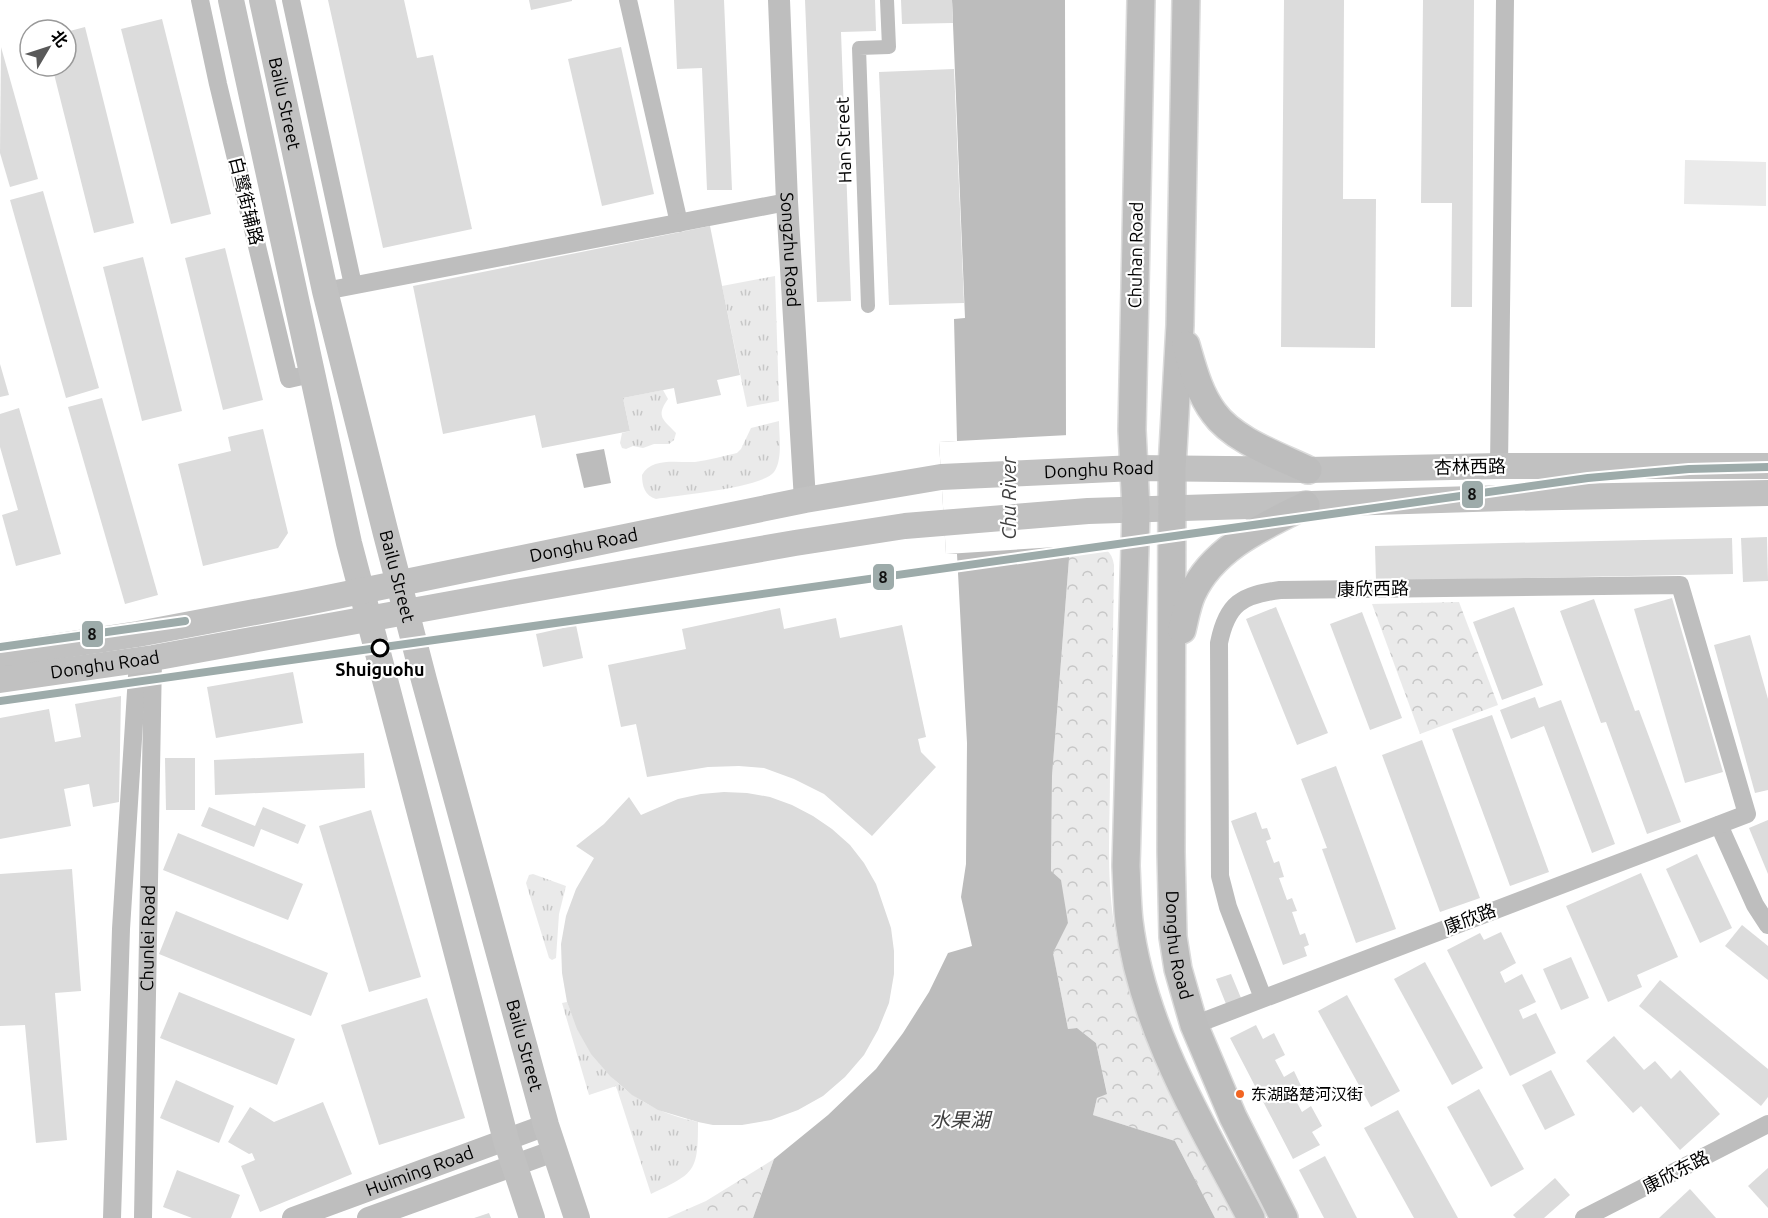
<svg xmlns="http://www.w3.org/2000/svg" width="1768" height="1218" viewBox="0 0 1768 1218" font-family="Ubuntu,'Noto Sans SC',sans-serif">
<defs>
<pattern id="grass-tufts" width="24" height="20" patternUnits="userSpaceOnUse" patternTransform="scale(1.5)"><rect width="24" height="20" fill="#eaeaea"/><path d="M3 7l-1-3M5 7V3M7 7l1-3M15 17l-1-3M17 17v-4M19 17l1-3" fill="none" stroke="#c7c7c7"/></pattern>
<pattern id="park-crowns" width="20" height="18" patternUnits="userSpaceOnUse" patternTransform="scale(1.5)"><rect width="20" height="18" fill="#eaeaea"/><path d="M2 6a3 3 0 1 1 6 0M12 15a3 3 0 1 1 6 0" fill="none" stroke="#c7c7c7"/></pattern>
</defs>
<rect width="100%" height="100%" fill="#fff"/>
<g fill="url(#grass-tufts)">
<path d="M775 276 779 401 747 407 722 286Z"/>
<path d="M663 390 668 399C655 417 664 420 676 433L674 440 669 444H654L643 448 633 446 626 449 622 448 620 443 622 433 630 431 623 398Z"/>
<path d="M779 421C779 435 783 460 774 472 762 488 679 495 656 499 645 496 642 486 642 475 652 457 677 463 695 462 709 460 723 456 737 453L741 449 751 428Z"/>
<path d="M533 874 566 886 559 914 556 958 552 960 549 958 526 883 529 875Z"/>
<path d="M567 1002C590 1065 629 1108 698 1122 698 1171 696 1173 651 1194L616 1086 589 1095 562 1003Z"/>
</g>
<g fill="url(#park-crowns)">
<path d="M1090 545C1104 546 1112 551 1114 565 1113 635 1112 704 1110 774 1110 823 1106 874 1114 923 1130 1031 1185 1125 1237 1218H1215L1175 1141 1093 1115 1097 1098 1107 1093 1096 1043 1077 1028 1068 1029 1053 953 1068 923 1051 871 1052 776 1070 546Z"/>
<path d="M1459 602 1498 705 1420 734 1372 604Z"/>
<path d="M774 1159 753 1218H667L706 1201Z"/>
</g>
<path fill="#eaeaea" d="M1685 160 1766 162V206L1684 204Z"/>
<g fill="#bcbcbc">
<path d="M952 0H1065L1066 435 1070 546 1052 776 1051 871 1061 880 1068 923 1053 953 1068 1029 1077 1028 1096 1043 1107 1094 1097 1098 1093 1115 1175 1141 1215 1218H753L774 1159 828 1115 876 1069 903 1033 929 992 948 953 972 946 961 897 966 864 967 743 957 554H946L939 442 957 441 954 319 965 318Z"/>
<path d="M604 449 611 483 584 488 576 454Z"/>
</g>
<path fill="#fff" d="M1069 435 1072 546 946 554 939 442Z"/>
<g fill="#dcdcdc">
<path d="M328 0H404L417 58 433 55 472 229 383 248Z"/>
<path d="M529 0H572V1L531 10Z"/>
<path d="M674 0H724L732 190H707L702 68 677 69Z"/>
<path d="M805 0H875L876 31 841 32 851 301 817 302Z"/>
<path d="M901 0H952L953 23 902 24Z"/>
<path d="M1284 0H1344L1343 199H1376L1375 348 1281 347Z"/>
<path d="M1423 0H1474L1472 307H1451L1452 203H1421Z"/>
<path d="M162 19 211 214 171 224 121 29Z"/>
<path d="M85 27 134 223 94 233 52 66H66V32Z"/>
<path d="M1 47 38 179 10 187 0 153Z"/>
<path d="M621 47 654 194 602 206 568 59Z"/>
<path d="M954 69 964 303 889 305 879 72Z"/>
<path d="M43 191 99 388 66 398 10 200Z"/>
<path d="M710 226 740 375 717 380 721 395 677 404 674 388 623 398 630 431 542 448 535 415 443 434 413 286Z"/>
<path d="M225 248 263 400 223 410 185 258Z"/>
<path d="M143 257 182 411 142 421 103 267Z"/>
<path d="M0 364 9 395 0 397Z"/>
<path d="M102 398 158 595 125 604 68 407Z"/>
<path d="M19 408 61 554 16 566 2 515 18 510 0 447V414Z"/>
<path d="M263 429 288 533 278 548 203 566 178 464 231 451 228 437Z"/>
<path d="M1767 537 1768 581 1743 582 1741 538Z"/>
<path d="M1732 538 1733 574 1376 581 1375 546Z"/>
<path d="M1672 598 1723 772 1685 783 1634 609Z"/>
<path d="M1594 599 1635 711 1639 710 1681 822 1647 834 1606 722 1601 723 1560 611Z"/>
<path d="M1276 607 1328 733 1297 745 1246 619Z"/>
<path d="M1514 607 1543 685 1502 700 1473 622Z"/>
<path d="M780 608 784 629 836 618 840 638 902 625 926 737 918 739 921 752 936 767 872 836 824 794 794 779 764 768 739 766 708 767 647 777 636 724 621 727 608 665 686 649 682 629Z"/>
<path d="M1362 612 1402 718 1370 730 1330 624Z"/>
<path d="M576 625 583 658 543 667 536 634Z"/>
<path d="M1750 635 1768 699V790L1755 793 1714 645Z"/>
<path d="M293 672 303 723 216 738 207 687Z"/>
<path d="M121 696 119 802 93 807 89 784 64 789 71 826 0 839V718L49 709 55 742 81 737 75 704Z"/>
<path d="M1535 697 1539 708 1561 700 1615 844 1592 853 1544 726 1511 739 1500 710Z"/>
<path d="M1492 715 1549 872 1510 886 1452 729Z"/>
<path d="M1422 740 1480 898 1440 912 1382 755Z"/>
<path d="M364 753 365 788 215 795 214 760Z"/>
<path d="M165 758H195V810H166Z"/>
<path d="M1336 766 1396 929 1356 943 1322 849 1327 848 1301 779Z"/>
<path d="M724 792 747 793 770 797 792 805 813 816 832 829 850 845 864 863 876 884 891 928 894 951V974L889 1003 878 1030 864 1055 845 1077 823 1096 798 1110 771 1120 742 1125H713L698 1122 658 1110 632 1095 610 1076 591 1054 577 1029 567 1002 562 973 561 944 566 916 576 889 594 858 576 846 604 824 629 797 641 815 678 799 701 794Z"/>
<path d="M209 807 255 826 263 807 306 825 298 844 261 829 254 847 201 826Z"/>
<path d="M371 810 421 977 369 992 319 826Z"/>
<path d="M1256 812 1262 829 1267 828 1271 839 1266 841 1274 863 1279 861 1284 877 1279 878 1287 900 1292 898 1297 911 1292 912 1300 935 1305 933 1309 945 1304 947 1307 956 1283 965 1231 821Z"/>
<path d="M1768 820V874L1749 828Z"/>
<path d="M178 833 303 884 288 920 163 870Z"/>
<path d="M1697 854 1732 928 1700 943 1666 869Z"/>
<path d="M72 869 81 991 55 993 67 1140 36 1143 25 1025 0 1026V874Z"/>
<path d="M1641 873 1678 957 1637 975 1642 987 1608 1002 1566 906Z"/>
<path d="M176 911 328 973 311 1016 159 954Z"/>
<path d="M1742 925 1768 946V980L1725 946Z"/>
<path d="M1501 932 1516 963 1500 972 1505 983 1522 974 1536 1002 1519 1010 1523 1019 1536 1013 1556 1053 1510 1076 1447 950 1480 933 1484 940Z"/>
<path d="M1571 957 1589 998 1561 1010 1543 969Z"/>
<path d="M1425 962 1483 1068 1452 1085 1394 979Z"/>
<path d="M1231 974 1241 998 1226 1004 1216 979Z"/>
<path d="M1660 980 1768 1069V1097L1761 1106 1639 1006Z"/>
<path d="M179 992 295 1039 277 1085 160 1038Z"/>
<path d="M1347 995 1400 1091 1371 1107 1318 1011Z"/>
<path d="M427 998 465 1118 379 1145 341 1025Z"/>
<path d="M1256 1025 1263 1039 1274 1033 1285 1055 1275 1060 1284 1077 1294 1071 1304 1092 1294 1097 1302 1112 1311 1106 1322 1126 1312 1132 1320 1145 1293 1159 1230 1038Z"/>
<path d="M1614 1036 1644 1070 1655 1061 1671 1079 1680 1070 1720 1114 1680 1150 1641 1106 1633 1113 1586 1061Z"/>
<path d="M1551 1070 1575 1115 1545 1130 1522 1085Z"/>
<path d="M176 1080 234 1106 219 1143 160 1118Z"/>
<path d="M1479 1089 1524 1169 1491 1187 1447 1107Z"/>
<path d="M323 1102 352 1174 260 1212 241 1166 255 1160 252 1153 249 1154 228 1142 250 1107 274 1122Z"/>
<path d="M1398 1110 1458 1218H1414L1364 1128Z"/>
<path d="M1325 1156 1357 1218H1324L1299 1170Z"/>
<path d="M1768 1168V1208L1748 1186Z"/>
<path d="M177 1170 240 1195 231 1218H192L163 1207Z"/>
<path d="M1555 1178 1570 1195 1544 1218H1516L1513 1215Z"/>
<path d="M1690 1189 1716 1218H1659Z"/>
<path d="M489 1213 491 1218H474Z"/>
</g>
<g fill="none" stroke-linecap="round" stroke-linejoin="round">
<g stroke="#dbdbdb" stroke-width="30">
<g id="primary">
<path d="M1141 0 1132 430 1136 510 1126 866C1127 885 1127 903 1129 921 1142 1028 1202 1125 1251 1218"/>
<path id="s7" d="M1186 0 1180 325 1172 468 1171 852 1173 937 1178 969 1194 1025 1233 1117 1284 1218"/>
<path d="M1186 345C1193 369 1199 393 1214 413 1233 440 1279 456 1308 470"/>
<path d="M1182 630C1185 618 1187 605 1192 594 1213 548 1264 526 1306 505"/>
</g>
</g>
<path stroke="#bebebe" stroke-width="14" d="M868 306 859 48 889 47 887 0"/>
<g stroke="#bebebe" stroke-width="18">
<path d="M200 0 218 84 289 379 311 374"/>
<path d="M291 0 353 285"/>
<path d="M628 0 679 223"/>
<path d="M325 291 787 202"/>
<path d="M1499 466 1505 0"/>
<path d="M1719 825 1755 905 1768 925"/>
<path d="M1194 1025 1747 814 1680 585 1280 590C1242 595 1227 603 1219 643L1220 876 1228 907 1263 998"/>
<path d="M112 1218 121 929 138 660"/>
<path id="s1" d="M143 1218 153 658"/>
<path d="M1584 1218 1768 1124"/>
</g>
<g stroke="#bebebe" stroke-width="22">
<path id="s2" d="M779 0 787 202 805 500"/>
<path id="s3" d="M293 1218 546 1125"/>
<path d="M368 1218 554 1151"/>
</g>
<g stroke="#c1c1c1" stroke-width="26">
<path d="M231 0 349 543 506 1140 532 1218"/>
<path id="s4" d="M262 0 325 291 386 534 424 680 546 1125 577 1218"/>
<path id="s5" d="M0 655 138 634 303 603 805 500 941 477 1135 468 1308 470 1499 466H1768"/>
<path id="s6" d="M0 680 153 658 516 592 795 543 905 526 1088 511 1505 498 1768 493"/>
</g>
<use href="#primary" stroke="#bdbdbd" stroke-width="27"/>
<g stroke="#fff" stroke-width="12">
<g id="metro-1">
<path d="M0 647 185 621"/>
<path d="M0 701 1588 478 1689 469 1768 467"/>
</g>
</g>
<use href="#metro-1" stroke="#9dabaa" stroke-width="8"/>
</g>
<circle fill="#fff" stroke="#000" stroke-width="3" cx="380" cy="648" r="8"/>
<circle fill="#f26522" stroke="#fff" stroke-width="2" cx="1240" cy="1094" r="5"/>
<g text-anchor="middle" stroke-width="4.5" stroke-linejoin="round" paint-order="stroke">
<g font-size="16" fill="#000" stroke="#fff" text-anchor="start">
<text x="1251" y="1100">东湖路楚河汉街</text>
</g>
<g font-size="18" fill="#000" stroke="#fff">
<text dy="6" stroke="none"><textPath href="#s4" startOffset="106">Bailu Street</textPath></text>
<text transform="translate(844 140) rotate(-92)" y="6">Han Street</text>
<text transform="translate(246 201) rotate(76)" y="6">白鹭街辅路</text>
<text dy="6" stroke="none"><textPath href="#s2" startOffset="250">Songzhu Road</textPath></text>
<text transform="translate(1136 255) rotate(-89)" y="6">Chuhan Road</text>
<text transform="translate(1470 467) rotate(-1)" y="6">杏林西路</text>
<text dy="6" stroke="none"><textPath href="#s5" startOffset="1116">Donghu Road</textPath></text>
<text dy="6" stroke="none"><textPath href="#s5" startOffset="594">Donghu Road</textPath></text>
<text dy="6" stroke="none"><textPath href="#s4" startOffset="592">Bailu Street</textPath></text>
<text transform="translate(1373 589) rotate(-1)" y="6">康欣西路</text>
<text dy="6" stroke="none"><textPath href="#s6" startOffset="106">Donghu Road</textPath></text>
<text transform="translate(1470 919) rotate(-21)" y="6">康欣路</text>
<text dy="6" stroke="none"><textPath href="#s1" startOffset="280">Chunlei Road</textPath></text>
<text dy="6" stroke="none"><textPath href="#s7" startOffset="946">Donghu Road</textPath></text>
<text dy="6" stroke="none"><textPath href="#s4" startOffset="1078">Bailu Street</textPath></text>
<text dy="6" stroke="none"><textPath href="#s3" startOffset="135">Huiming Road</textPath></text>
<text transform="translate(1676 1172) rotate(-27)" y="6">康欣东路</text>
</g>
<g font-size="18" font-weight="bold" fill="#000" stroke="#fff">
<text x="380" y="676">Shuiguohu</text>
</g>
<g font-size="20" font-style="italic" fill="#404040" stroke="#fff">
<text transform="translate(1009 498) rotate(-90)" y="7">Chu River</text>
<text x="960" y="1127">水果湖</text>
</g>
</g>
<g stroke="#fff" stroke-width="2">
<rect x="1461" y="480" width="23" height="29" rx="6" fill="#9dabaa"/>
<rect x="872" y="563" width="23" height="28" rx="6" fill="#9dabaa"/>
<rect x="81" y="620" width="23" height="28" rx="6" fill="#9dabaa"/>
</g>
<g font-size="16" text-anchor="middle" font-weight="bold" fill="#111">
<text x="1472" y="500">8</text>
<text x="883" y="583">8</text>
<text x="92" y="640">8</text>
</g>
<g transform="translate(48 48) rotate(51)"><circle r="28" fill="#ffffff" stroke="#999999" stroke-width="1.5"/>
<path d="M0-4.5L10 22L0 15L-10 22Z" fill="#595959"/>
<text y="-9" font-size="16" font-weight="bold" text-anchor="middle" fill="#000000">北</text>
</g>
</svg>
